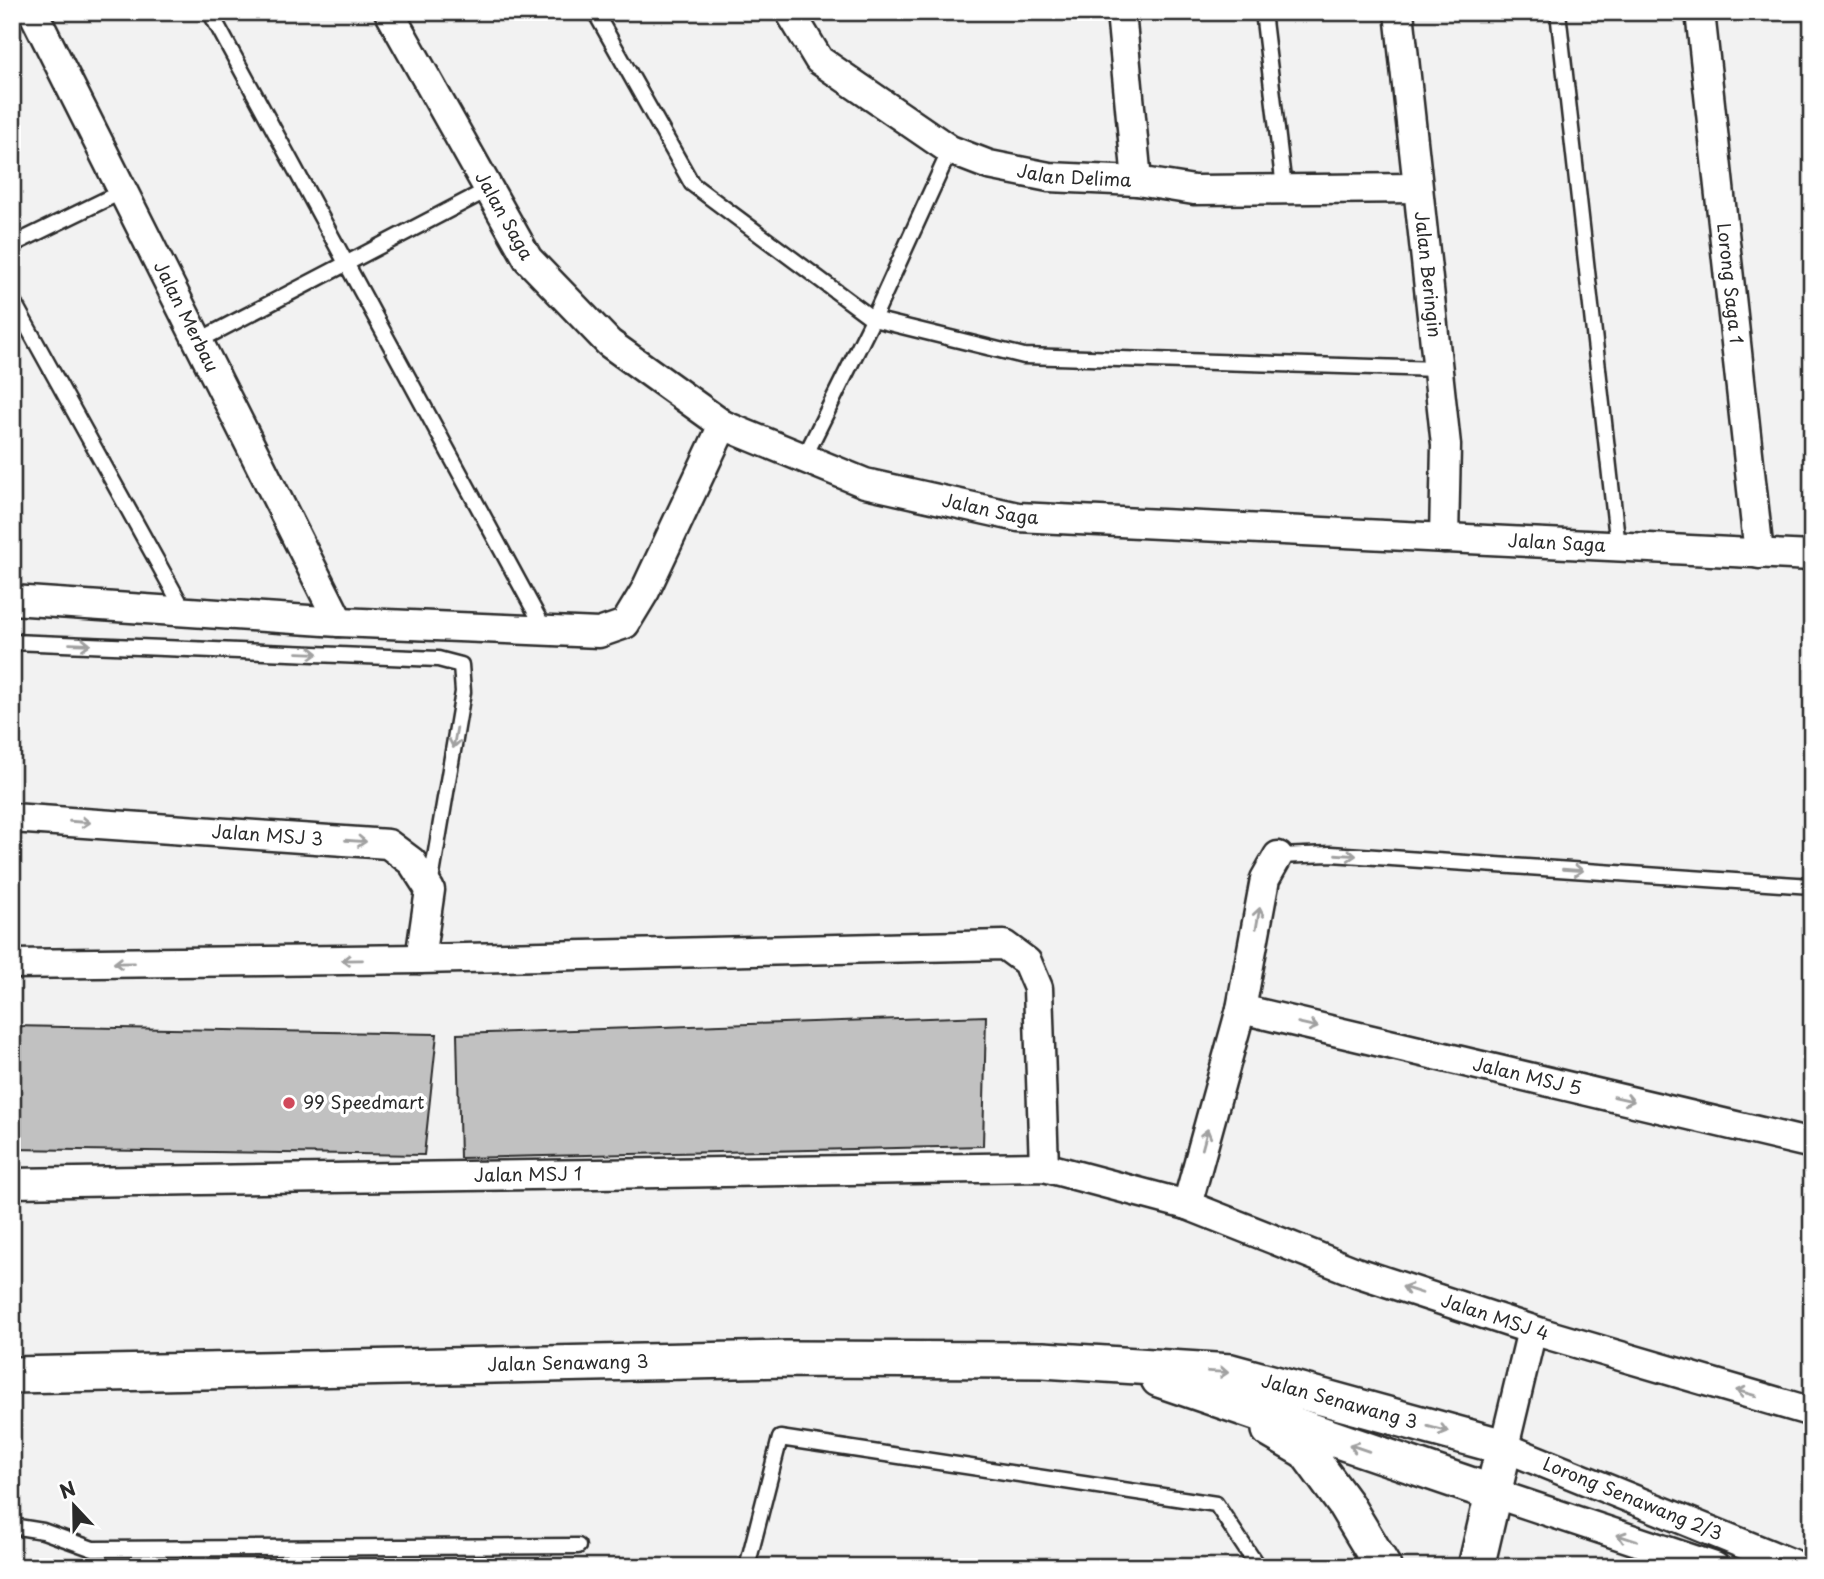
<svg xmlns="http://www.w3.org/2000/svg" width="1824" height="1579" viewBox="0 0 1824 1579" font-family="'Playpen Sans',sans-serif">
<rect width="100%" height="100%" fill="#f2f2f2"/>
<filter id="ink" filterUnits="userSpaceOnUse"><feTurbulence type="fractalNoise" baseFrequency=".0143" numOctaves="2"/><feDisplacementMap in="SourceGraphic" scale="14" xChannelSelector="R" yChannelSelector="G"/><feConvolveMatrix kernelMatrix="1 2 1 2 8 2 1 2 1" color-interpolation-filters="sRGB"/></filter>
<g filter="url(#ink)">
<g fill="#c1c1c1" stroke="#2b2b2b" stroke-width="2">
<path d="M986 1016 983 1146 460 1158 457 1034Z"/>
<path d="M12 1026 437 1034 424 1155 12 1149Z"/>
</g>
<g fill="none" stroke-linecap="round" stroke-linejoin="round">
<g stroke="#2b2b2b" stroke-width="19">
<g id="service">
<path d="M210 12 546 632"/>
<path d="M595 12 692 184 873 319 1024 356 1437 369"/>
<path d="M1263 12 1284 188"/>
<path d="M1558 12 1618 547"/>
<path d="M12 245 123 191"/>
<path d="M12 299 185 612"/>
<path d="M198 341 489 189"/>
<path d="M804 458 873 319 950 150"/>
<path d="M12 642 438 659 461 665 463 692 430 887"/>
<path d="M1278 856 1331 854 1812 886"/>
<path d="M12 1526 43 1531 93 1549 578 1546"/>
<path d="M747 1567 780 1438 1216 1504 1258 1567"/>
</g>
</g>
<g stroke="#2b2b2b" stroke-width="33">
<g id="minor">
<path id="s1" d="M33 12 339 622"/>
<path id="s2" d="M389 12 528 259 609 343 723 425 865 483 1018 517 1812 556"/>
<path id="s3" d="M790 12 819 60 950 150 989 165 1049 177 1137 181 1194 190 1417 188"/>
<path d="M1121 12 1137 181"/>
<path id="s4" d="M1399 12 1446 445 1444 538"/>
<path id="s5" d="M1700 12 1759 554"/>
<path d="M12 600 339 622 599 633 625 624 645 591 723 425"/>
<path id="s6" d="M12 818 388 844 412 862 430 890 420 959"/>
<path d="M12 964 420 959 1004 945 1027 962 1038 988 1044 1167"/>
<path id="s7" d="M1241 1009 1812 1144"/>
<path id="s8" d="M12 1183 1044 1167 1187 1205 1356 1272 1542 1333 1812 1412"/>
<path d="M1187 1205 1241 1009 1265 879 1278 856"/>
<path id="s9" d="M1532 1330 1504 1447 1800 1567"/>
<path d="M1493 1493 1715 1567"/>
</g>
</g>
<g stroke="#2b2b2b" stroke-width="40">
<g id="tertiary">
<path id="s10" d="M12 1375 786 1359 1043 1360 1231 1372 1504 1447 1476 1567"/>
<path d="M1159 1379 1493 1493"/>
<path d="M1270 1430 1306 1451 1345 1504 1383 1567"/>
</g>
</g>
<use href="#service" stroke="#fff" stroke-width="14"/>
<use href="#minor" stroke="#fff" stroke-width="28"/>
<use href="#tertiary" stroke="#fff" stroke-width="35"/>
</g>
<defs><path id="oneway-shaft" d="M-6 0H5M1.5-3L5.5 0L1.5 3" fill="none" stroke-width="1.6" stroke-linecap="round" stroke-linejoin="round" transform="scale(1.75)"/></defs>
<g stroke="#a0a0a0">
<use href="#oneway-shaft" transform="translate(80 644) rotate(2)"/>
<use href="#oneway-shaft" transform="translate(308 653) rotate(2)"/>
<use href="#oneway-shaft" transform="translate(455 738) rotate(100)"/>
<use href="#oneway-shaft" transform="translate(80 822) rotate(4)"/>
<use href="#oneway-shaft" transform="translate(356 841) rotate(4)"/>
<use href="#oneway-shaft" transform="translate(1346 855) rotate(4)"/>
<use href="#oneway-shaft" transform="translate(1573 870) rotate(4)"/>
<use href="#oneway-shaft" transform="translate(1258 918) rotate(-80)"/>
<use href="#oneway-shaft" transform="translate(352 960) rotate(179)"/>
<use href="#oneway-shaft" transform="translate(124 963) rotate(179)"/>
<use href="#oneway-shaft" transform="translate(1308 1025) rotate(13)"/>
<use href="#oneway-shaft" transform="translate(1624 1099) rotate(13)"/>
<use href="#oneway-shaft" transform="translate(1205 1139) rotate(-75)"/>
<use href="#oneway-shaft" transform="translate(1412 1290) rotate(-162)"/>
<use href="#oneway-shaft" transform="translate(1218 1372) rotate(3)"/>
<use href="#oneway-shaft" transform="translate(1746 1393) rotate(-164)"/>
<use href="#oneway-shaft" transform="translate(1438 1429) rotate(15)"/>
<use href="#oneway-shaft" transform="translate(1359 1448) rotate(-161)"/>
<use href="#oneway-shaft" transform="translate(1627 1538) rotate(-162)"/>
</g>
</g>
<circle fill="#d1495b" stroke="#fff" stroke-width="2.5" cx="289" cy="1103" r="7"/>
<g text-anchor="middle" stroke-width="7" stroke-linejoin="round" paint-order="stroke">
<g font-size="18" fill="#2b2b2b" stroke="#fff">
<text dy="6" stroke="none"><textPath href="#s3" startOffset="343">Jalan Delima</textPath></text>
<text dy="6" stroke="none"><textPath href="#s2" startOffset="234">Jalan Saga</textPath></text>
<text dy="6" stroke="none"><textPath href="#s4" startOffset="264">Jalan Beringin</textPath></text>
<text dy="6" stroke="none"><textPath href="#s5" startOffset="273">Lorong Saga 1</textPath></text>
<text dy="6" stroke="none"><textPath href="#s1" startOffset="341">Jalan Merbau</textPath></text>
<text dy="6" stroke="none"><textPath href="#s2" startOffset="822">Jalan Saga</textPath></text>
<text dy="6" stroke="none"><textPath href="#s2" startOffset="1390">Jalan Saga</textPath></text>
<text dy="6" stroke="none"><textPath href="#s6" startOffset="256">Jalan MSJ 3</textPath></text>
<text dy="6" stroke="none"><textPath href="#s7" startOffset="294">Jalan MSJ 5</textPath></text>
<text dy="6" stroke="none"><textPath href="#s8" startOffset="516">Jalan MSJ 1</textPath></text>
<text dy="6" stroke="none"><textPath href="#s8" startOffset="1508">Jalan MSJ 4</textPath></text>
<text dy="6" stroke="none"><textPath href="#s10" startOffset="556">Jalan Senawang 3</textPath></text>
<text dy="6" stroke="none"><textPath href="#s10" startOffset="1332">Jalan Senawang 3</textPath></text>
<text dy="6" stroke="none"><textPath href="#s9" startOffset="259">Lorong Senawang 2/3</textPath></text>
</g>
<g font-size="18" fill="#2b2b2b" stroke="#fff" text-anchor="start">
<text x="303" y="1109">99 Speedmart</text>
</g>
</g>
<rect width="1824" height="1579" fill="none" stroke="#fff" stroke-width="42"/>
<rect x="21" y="21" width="1782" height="1537" fill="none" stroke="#2b2b2b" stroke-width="2.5" filter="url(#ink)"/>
<g transform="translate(74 1506) rotate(338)" stroke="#ffffff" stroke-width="5" paint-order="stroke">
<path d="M0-5L12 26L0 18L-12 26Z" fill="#2b2b2b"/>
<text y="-10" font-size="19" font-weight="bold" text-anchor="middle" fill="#2b2b2b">N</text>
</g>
</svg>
